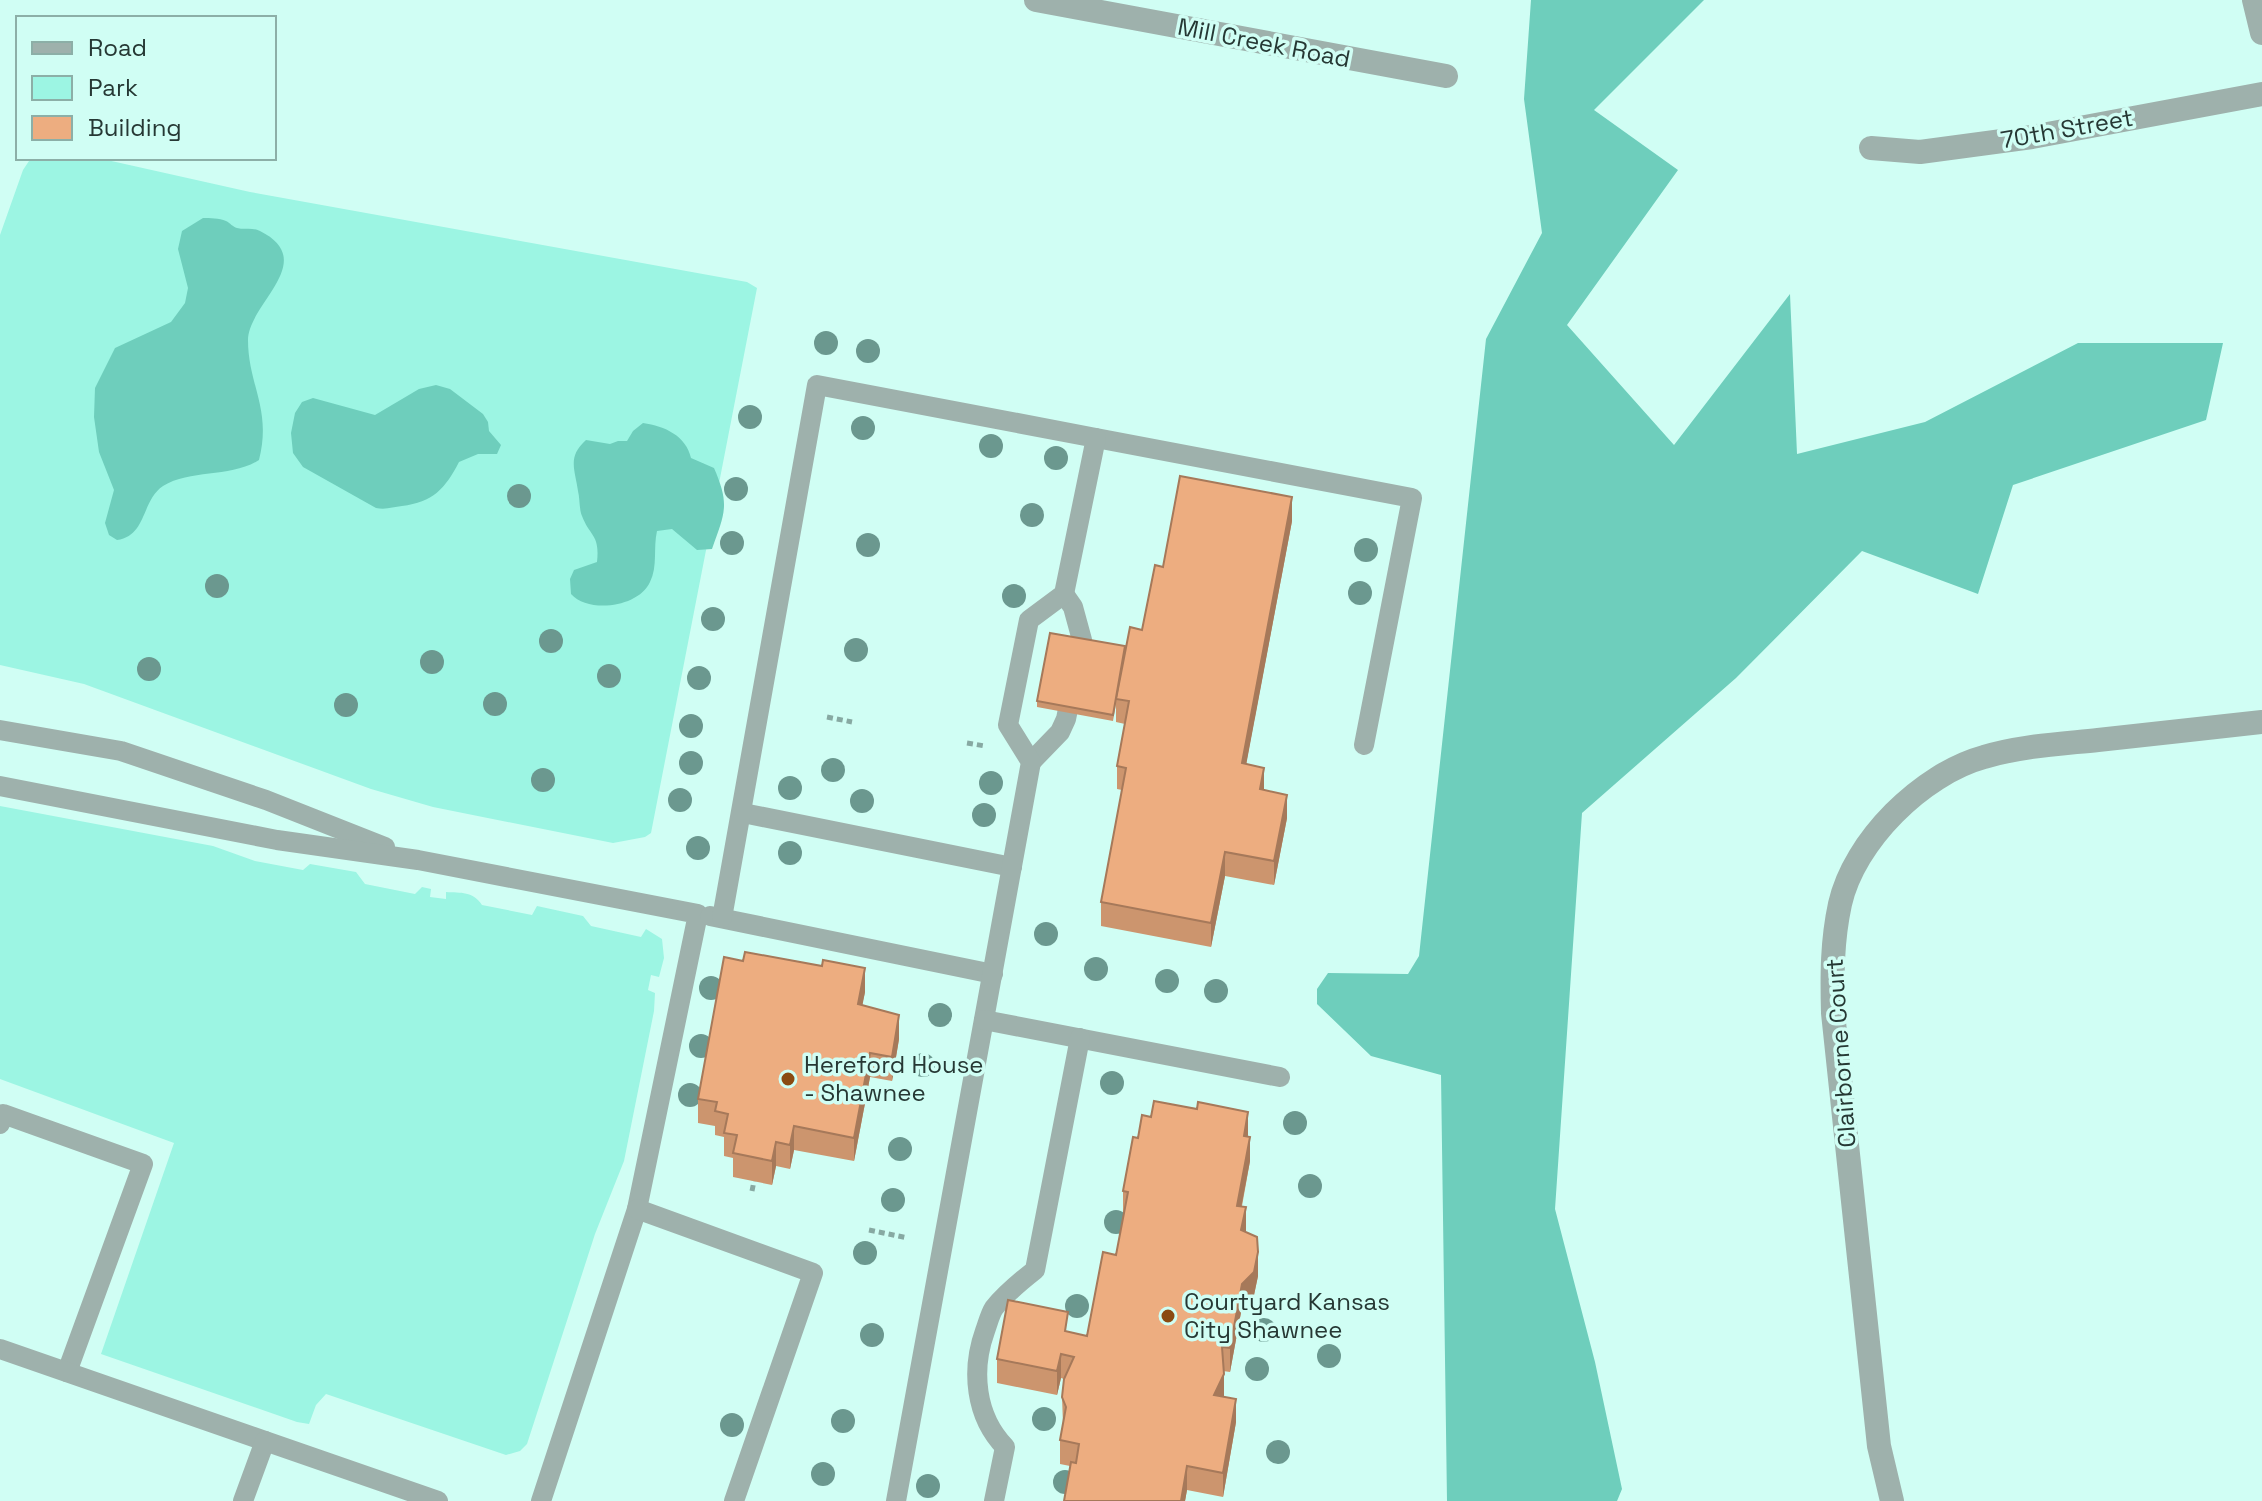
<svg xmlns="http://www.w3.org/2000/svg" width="2262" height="1501" viewBox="0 0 2262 1501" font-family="'Space Grotesk',sans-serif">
<rect width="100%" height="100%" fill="#d0fef4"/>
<g fill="#9cf5e3">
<path d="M31 158H98L250 192 747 282 757 288 651 833 645 837 613 843 433 807 371 789 84 684 0 665V235L23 170Z"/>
<path d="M0 806 213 846 255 861 303 870 310 864 356 872 365 884 415 894 422 887 431 889 430 897 446 899V892C461 893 473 891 482 905L532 915 537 906 583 916 591 926 641 937 646 929 662 939 664 958 659 977 651 975 648 990 655 993 654 1011 624 1161 595 1234 527 1444 520 1451 506 1455 326 1394 316 1405 309 1424 297 1422 101 1354 174 1143 0 1079Z"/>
</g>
<g fill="#6ecebc">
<path d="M1531 0H1704L1594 110 1678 170 1567 325 1674 445 1790 294 1797 454 1925 422 2078 343H2223L2206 420 2013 485 1978 594 1862 551 1736 678 1582 813 1555 1209 1595 1362 1622 1489 1617 1501H1447L1441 1075 1371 1056 1317 1004V989L1328 973 1408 974 1419 956 1486 339 1542 233 1524 99Z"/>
<path d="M203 218C210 218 219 218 226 221 230 223 233 227 237 228 245 230 252 227 260 231 320 261 248 304 248 340 248 385 272 409 259 460 231 478 191 469 163 486 141 501 147 536 117 540L109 535 105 523 114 490 99 452 94 417 95 388 115 348 171 322 185 303 188 288 178 249 182 231Z"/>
<path d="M436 385 450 389 483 414 488 422 489 431 501 445 497 454H478L459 462C445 489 433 502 402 506 393 507 386 510 376 508L303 467 293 453 291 433 295 413 302 402 313 398 375 415 419 389Z"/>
<path d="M643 423C665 426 686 436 691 458L714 468C730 505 725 512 712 549L697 550 672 529 657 531C653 548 658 566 650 582 639 607 589 614 571 594L570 579 574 570 597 562C600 534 590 537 582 516 579 509 580 499 578 491 575 469 567 457 586 440L610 444 618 441H627L633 431Z"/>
</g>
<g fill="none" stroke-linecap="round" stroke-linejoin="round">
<g stroke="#87a9a2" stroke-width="5" stroke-dasharray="6 4" stroke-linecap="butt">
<path d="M827 717 852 722"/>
<path d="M967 743 985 746"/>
<path d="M752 1191 754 1181"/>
<path d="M869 1230 908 1238"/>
</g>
<g stroke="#9eb1ac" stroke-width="20">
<path d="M1096 438 1412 498 1364 745"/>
<path d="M0 730 121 751 266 800 385 847"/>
<path d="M1031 762 1060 732 1066 719 1082 640 1073 607 1064 594"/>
<path d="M0 786 277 840 418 860 698 914 637 1209 541 1501"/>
<path d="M743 813 1012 867"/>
<path d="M710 916 993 974"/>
<path d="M722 918 817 385 1096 438 1064 594 1029 620 1008 725 1031 762 896 1501"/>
<path d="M984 1020 1280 1077"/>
<path d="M0 1124 3 1114 143 1164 67 1372"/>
<path d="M637 1209 813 1273 734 1501"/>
<path d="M0 1349 265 1441"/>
<path d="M243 1501 265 1441 438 1501"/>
<path d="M994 1501 1005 1447C975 1416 971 1370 985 1331 988 1323 990 1314 994 1308 1006 1293 1021 1281 1035 1270L1080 1038"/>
</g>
<g stroke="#9eb1ac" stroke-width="24">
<path d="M1036 0 1446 76"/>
<path d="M2254 0 2262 33"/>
<path d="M1871 148 1920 152 2032 137 2262 94"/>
<path d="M1892 1501 1879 1446 1833 1013C1832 975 1832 941 1840 904 1854 841 1922 774 1984 757 2020 746 2060 744 2098 740 2153 734 2207 728 2262 722"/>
</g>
</g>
<g fill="#6b988f">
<circle cx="826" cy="343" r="12"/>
<circle cx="868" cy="351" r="12"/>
<circle cx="750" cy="417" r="12"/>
<circle cx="863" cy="428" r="12"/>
<circle cx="991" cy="446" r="12"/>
<circle cx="1056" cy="458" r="12"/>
<circle cx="736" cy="489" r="12"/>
<circle cx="519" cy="496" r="12"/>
<circle cx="1032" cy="515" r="12"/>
<circle cx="732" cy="543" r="12"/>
<circle cx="868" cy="545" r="12"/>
<circle cx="1366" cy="550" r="12"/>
<circle cx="217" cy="586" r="12"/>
<circle cx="1360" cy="593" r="12"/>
<circle cx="1014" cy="596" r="12"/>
<circle cx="713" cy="619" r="12"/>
<circle cx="551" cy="641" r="12"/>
<circle cx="856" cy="650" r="12"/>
<circle cx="432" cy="662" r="12"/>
<circle cx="149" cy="669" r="12"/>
<circle cx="609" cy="676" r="12"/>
<circle cx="699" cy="678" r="12"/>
<circle cx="495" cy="704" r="12"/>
<circle cx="346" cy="705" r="12"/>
<circle cx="691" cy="726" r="12"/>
<circle cx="691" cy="763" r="12"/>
<circle cx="833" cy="770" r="12"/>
<circle cx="543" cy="780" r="12"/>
<circle cx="991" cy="783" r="12"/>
<circle cx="790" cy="788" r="12"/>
<circle cx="680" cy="800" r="12"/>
<circle cx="862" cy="801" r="12"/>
<circle cx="984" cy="815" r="12"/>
<circle cx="698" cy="848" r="12"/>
<circle cx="790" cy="853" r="12"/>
<circle cx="1046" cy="934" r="12"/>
<circle cx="1096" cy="969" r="12"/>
<circle cx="1167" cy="981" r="12"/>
<circle cx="711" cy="988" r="12"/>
<circle cx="1216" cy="991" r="12"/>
<circle cx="940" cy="1015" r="12"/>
<circle cx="701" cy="1046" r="12"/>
<circle cx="923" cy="1065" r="12"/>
<circle cx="1112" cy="1083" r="12"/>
<circle cx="690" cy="1095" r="12"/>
<circle cx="1295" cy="1123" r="12"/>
<circle cx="900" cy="1149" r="12"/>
<circle cx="1310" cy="1186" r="12"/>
<circle cx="893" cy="1200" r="12"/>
<circle cx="1116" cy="1222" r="12"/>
<circle cx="865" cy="1253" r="12"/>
<circle cx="1077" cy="1306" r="12"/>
<circle cx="1264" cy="1330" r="12"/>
<circle cx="872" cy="1335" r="12"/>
<circle cx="1329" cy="1356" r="12"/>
<circle cx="1257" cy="1369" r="12"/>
<circle cx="1044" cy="1419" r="12"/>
<circle cx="843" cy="1421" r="12"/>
<circle cx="732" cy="1425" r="12"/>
<circle cx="1278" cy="1452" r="12"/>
<circle cx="823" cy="1474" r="12"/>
<circle cx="1065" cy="1482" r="12"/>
<circle cx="928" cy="1486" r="12"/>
</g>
<g fill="#cc956e">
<path d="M1292 521 1246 764 1264 790 1287 818 1274 885 1225 876 1211 947 1101 926V902L1122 790 1117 789V766L1125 724 1116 722V704L1113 721 1037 707V701L1125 653 1142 630 1163 567Z"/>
<path d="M743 961 865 992 862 1005 899 1039 892 1081 870 1077 854 1161 794 1150 790 1169 776 1166 772 1185 733 1177V1158L724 1156V1137L715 1135V1126L698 1123V1099Z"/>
<path d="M1248 1137 1250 1161 1242 1206 1245 1232 1258 1276 1254 1295 1242 1307 1230 1372 1223 1371 1224 1396 1236 1422 1223 1497 1187 1490 1185 1501H1064L1070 1466 1060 1464V1440L1063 1424 1062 1397 1064 1379 1061 1378 1057 1395 997 1383V1359L1068 1332 1087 1336 1116 1255 1124 1215H1123V1191L1138 1138Z"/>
</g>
<g fill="#a6795a">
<path d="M1292 497V521L1242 787V763Z"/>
<path d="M1264 768V791L1260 789Z"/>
<path d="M1287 795V818L1274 885V861Z"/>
<path d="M1225 852V876L1211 947V923Z"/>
<path d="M865 968V992L858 1028V1004Z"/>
<path d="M899 1015V1039L892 1081V1057Z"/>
<path d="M870 1053V1077L854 1161V1138Z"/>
<path d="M1248 1112V1135L1244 1160V1136Z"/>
<path d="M794 1126V1150L790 1169V1145Z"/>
<path d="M1250 1137V1161L1237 1229V1206Z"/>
<path d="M776 1142V1166L772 1185V1161Z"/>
<path d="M1246 1207V1231L1241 1254V1230Z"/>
<path d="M1258 1252V1276L1254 1295 1242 1307 1230 1372V1348L1242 1284Z"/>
<path d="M1061 1354V1378L1057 1395V1371Z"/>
<path d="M1224 1374V1398L1214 1395Z"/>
<path d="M1236 1399V1422L1223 1497V1473Z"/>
<path d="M1187 1466V1490L1185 1501H1181Z"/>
</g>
<g fill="#edad80" stroke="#a6795a" stroke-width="2">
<path d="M1180 476 1292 497 1242 763 1264 768 1260 789 1287 795 1274 861 1225 852 1211 923 1101 902 1126 768 1117 766 1129 701 1116 699 1130 627 1142 630 1155 565 1163 567Z"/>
<path d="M1050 633 1125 646 1113 715 1037 701Z"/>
<path d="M745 952 822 966 823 960 865 968 858 1004 899 1015 892 1057 870 1053 854 1138 794 1126 790 1145 776 1142 772 1161 733 1153 737 1135 724 1133 728 1114 715 1111 717 1102 698 1099 724 957 743 961Z"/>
<path d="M1154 1101 1197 1109 1198 1102 1248 1112 1244 1136 1250 1137 1237 1206 1246 1207 1241 1230 1257 1237 1258 1252 1254 1272 1242 1284 1230 1348 1222 1347 1224 1374 1214 1395 1236 1399 1223 1473 1187 1466 1181 1501H1064L1071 1462 1076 1463 1079 1444 1060 1440 1066 1407 1062 1397 1064 1379 1074 1357 1061 1354 1057 1371 997 1359 1008 1300 1068 1312 1065 1331 1087 1336 1103 1252 1116 1255 1128 1192 1123 1191 1133 1137 1138 1138 1142 1115 1151 1117Z"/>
</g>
<g fill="#8a4b12" stroke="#d0fef4" stroke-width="3">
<circle cx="788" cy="1079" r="8"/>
<circle cx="1168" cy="1316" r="8"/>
</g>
<g text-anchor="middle" stroke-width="7" stroke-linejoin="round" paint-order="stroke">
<g font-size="24" fill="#263834" stroke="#d0fef4">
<text transform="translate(1264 43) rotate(11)" y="8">Mill Creek Road</text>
<text transform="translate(2067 129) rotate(-10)" y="8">70th Street</text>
<text transform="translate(1841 1053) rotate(-94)" y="8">Clairborne Court</text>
</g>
<g font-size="24" fill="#263834" stroke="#d0fef4" text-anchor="start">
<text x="804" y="1073">Hereford House<tspan x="804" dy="28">- Shawnee</tspan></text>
<text x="1184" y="1310">Courtyard Kansas<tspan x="1184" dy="28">City Shawnee</tspan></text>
</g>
</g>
<rect x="16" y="16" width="260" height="144" fill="#d0fef4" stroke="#8cafa7" stroke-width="2"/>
<rect x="32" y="42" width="40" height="12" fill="#9eb1ac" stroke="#8cafa7" stroke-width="2"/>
<text x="88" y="56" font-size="24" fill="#263834">Road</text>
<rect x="32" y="76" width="40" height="24" fill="#9cf5e3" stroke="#8cafa7" stroke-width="2"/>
<text x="88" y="96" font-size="24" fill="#263834">Park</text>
<rect x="32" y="116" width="40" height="24" fill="#edad80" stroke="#8cafa7" stroke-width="2"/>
<text x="88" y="136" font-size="24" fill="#263834">Building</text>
</svg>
